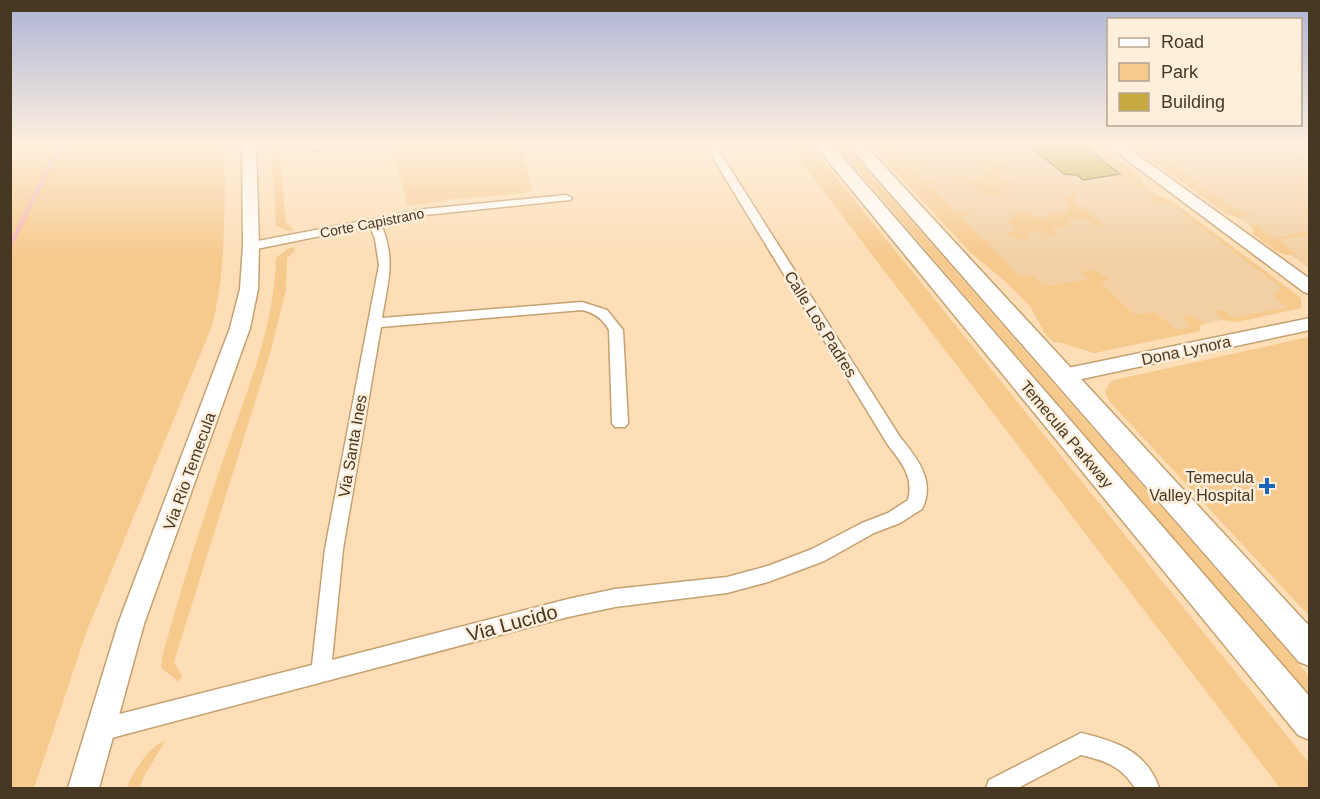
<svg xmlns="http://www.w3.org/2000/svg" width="1320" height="799" viewBox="0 0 1320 799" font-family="Helvetica,sans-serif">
<rect width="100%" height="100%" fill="#fddeb6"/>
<g fill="#f2d0a4">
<path d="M871 145H1098L1143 179V183L1161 198 1170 200 1301 298V308L1237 322 1226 319 1200 325V331L1094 353 1059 342 1055 343 1046 335 1030 306 1005 281 971 253Z"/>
<path d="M1131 145H1286L1309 161V268L1291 255 1278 252 1252 233 1253 228 1235 215 1225 213Z"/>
</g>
<g fill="#f6c98d">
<path d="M11 145H225C224 206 227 267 212 326L86 633 34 788H10Z"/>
<path d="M271 145H279L286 223 294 230 289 231 276 226Z"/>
<path d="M391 145H522L532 190 519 194 454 199 408 206Z"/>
<path d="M788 145H810L1309 763V788H1280Z"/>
<path d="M836 145H845L1309 676V696Z"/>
<path d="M871 145H893L907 160H918L910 164 927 181 939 182 930 185 956 212 968 211 970 214 961 217 984 241 996 240 988 244 1019 276 1031 275 1044 287 1089 279 1082 271H1096L1110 280 1100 282 1135 315 1155 312 1176 330 1190 327 1183 318 1187 314 1206 324 1200 325V331L1094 353 1059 342 1055 343 1046 335 1030 306 1005 281 971 253Z"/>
<path d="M1084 145H1098L1143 179 1142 183 1146 186 1137 188 1129 181 1119 183 1110 176 1120 173 1098 159Z"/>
<path d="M1131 145H1144L1242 214 1249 213 1252 215 1238 218 1225 213Z"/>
<path d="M990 161 1003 167 1001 180 1012 183 1010 187 1006 186 1001 198 978 192 967 181 957 183 955 178 961 175 968 179 986 176 982 171 990 169 984 162Z"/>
<path d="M1073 191 1077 192 1075 205 1080 206 1097 219H1101L1103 225 1097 228 1087 219 1077 220 1071 218 1069 222 1072 225 1051 228 1057 234 1048 236 1041 230 1026 233 1031 239H1018L1007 233 1018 231 1008 221 1012 220 1017 210 1046 220 1049 213 1065 215 1069 203 1066 201 1067 197 1071 198Z"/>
<path d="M1153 195H1157L1170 200 1301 298V308L1237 322 1222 320 1215 311 1223 310 1233 318 1287 307 1273 295 1283 289 1171 204 1157 205 1150 198Z"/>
<path d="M1263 223 1258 226 1275 238 1309 231V235L1280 240 1296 253C1284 261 1263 241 1252 233L1253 228 1249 226Z"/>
<path d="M294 247 295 251 287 258 286 290 270 354 174 662 182 675 179 682 161 668 162 657C180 591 201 525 223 460 246 394 274 329 276 258L287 249Z"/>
<path d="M1309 337H1310L1309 616 1109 401 1105 392 1109 384 1114 380Z"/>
<path d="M165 741 142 780 140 788H127C132 773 149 746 165 741Z"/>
</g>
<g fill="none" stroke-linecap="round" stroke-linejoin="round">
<path stroke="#f6b5ba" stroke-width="4" d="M10 246 60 145"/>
</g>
<path fill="#c7ab41" stroke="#7c6c34" stroke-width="1.5" d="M1029 145H1083L1120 174 1083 180 1077 175 1064 174Z"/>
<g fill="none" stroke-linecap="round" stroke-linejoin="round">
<g stroke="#c5a070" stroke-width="3">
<g id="street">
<path d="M310 145H337L312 151 307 148Z"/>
<path d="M705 145H715L900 437C917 458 936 481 922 509L900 523 874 533 824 561 768 582 727 593 615 607 568 617 100 741 92 738 89 730 92 722 100 719 312 665 325 549 379 265 375 239 370 226 251 250 247 249V243L425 209 566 195 572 198 570 200 425 215 381 224C396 260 388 281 382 318L582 302 607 310 623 330 628 423 625 427H615L612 423 609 330C603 319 595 313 582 310L381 327 343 549 332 660 568 599 615 589 727 577 768 566 812 549 862 523 888 513 908 500C914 477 902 463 888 445Z"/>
<path d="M1081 733C1115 741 1147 751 1159 788H1135C1121 766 1106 761 1081 755L1018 788H986L989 780Z"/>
</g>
</g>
<g stroke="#c5a070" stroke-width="3">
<g id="secondary">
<path d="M242 145H256L259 246 258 289 250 328 144 624 99 788H68L118 624 230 328 240 289 243 246Z"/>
<path d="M1107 145H1124L1310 279V294L1304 292Z"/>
<path d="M1310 318V330L1063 383 1056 381 1053 376 1056 371 1063 369Z"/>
</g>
</g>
<g stroke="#c5a070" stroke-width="3">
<g id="primary">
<path d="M815 145H832L1310 697V740L1298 735Z"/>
<path d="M848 145H865L1310 627V666L1299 662Z"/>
</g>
</g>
<use href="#street" fill="#fff" fill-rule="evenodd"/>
<use href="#secondary" fill="#fff" fill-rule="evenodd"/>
<use href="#primary" fill="#fff" fill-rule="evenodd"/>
</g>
<linearGradient id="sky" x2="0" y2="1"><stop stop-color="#adb4d6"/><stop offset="0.56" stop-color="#fef0de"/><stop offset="1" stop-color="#fef0de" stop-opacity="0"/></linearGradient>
<rect width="1320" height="257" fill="url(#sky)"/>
<path fill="#1b65b5" stroke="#feeeda" stroke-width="2" d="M1264 477h6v6h6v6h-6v6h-6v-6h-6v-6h6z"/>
<g text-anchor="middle" stroke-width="5" stroke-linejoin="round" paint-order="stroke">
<g font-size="14" fill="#473824" stroke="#feeeda">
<text transform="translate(372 223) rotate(-11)" y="5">Corte Capistrano</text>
</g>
<g font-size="16" fill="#473824" stroke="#feeeda">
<text transform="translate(821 324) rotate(58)" y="6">Calle Los Padres</text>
<text transform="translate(1186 350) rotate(-12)" y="6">Dona Lynora</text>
<text transform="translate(1067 434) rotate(50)" y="6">Temecula Parkway</text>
<text transform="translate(352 446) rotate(-80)" y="6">Via Santa Ines</text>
<text transform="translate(189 471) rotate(-70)" y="6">Via Rio Temecula</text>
</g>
<g font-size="16" fill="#473824" stroke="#feeeda" text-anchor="end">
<text x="1254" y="483">Temecula<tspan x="1254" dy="18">Valley Hospital</tspan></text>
</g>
<g font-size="20" fill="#473824" stroke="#feeeda">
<text transform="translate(512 623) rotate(-15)" y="7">Via Lucido</text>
</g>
</g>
<rect width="1320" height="799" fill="none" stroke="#473824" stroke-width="24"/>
<rect x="1107" y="18" width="195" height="108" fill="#feeeda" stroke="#b5a591" stroke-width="1.5"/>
<rect x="1119" y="38" width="30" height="9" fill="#ffffff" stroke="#b5a591" stroke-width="1.5"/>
<text x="1161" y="48" font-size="18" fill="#473824">Road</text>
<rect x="1119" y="63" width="30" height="18" fill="#f6c98d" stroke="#b5a591" stroke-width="1.5"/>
<text x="1161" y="78" font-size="18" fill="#473824">Park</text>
<rect x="1119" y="93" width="30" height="18" fill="#c7ab41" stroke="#b5a591" stroke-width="1.5"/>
<text x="1161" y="108" font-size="18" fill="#473824">Building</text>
</svg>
